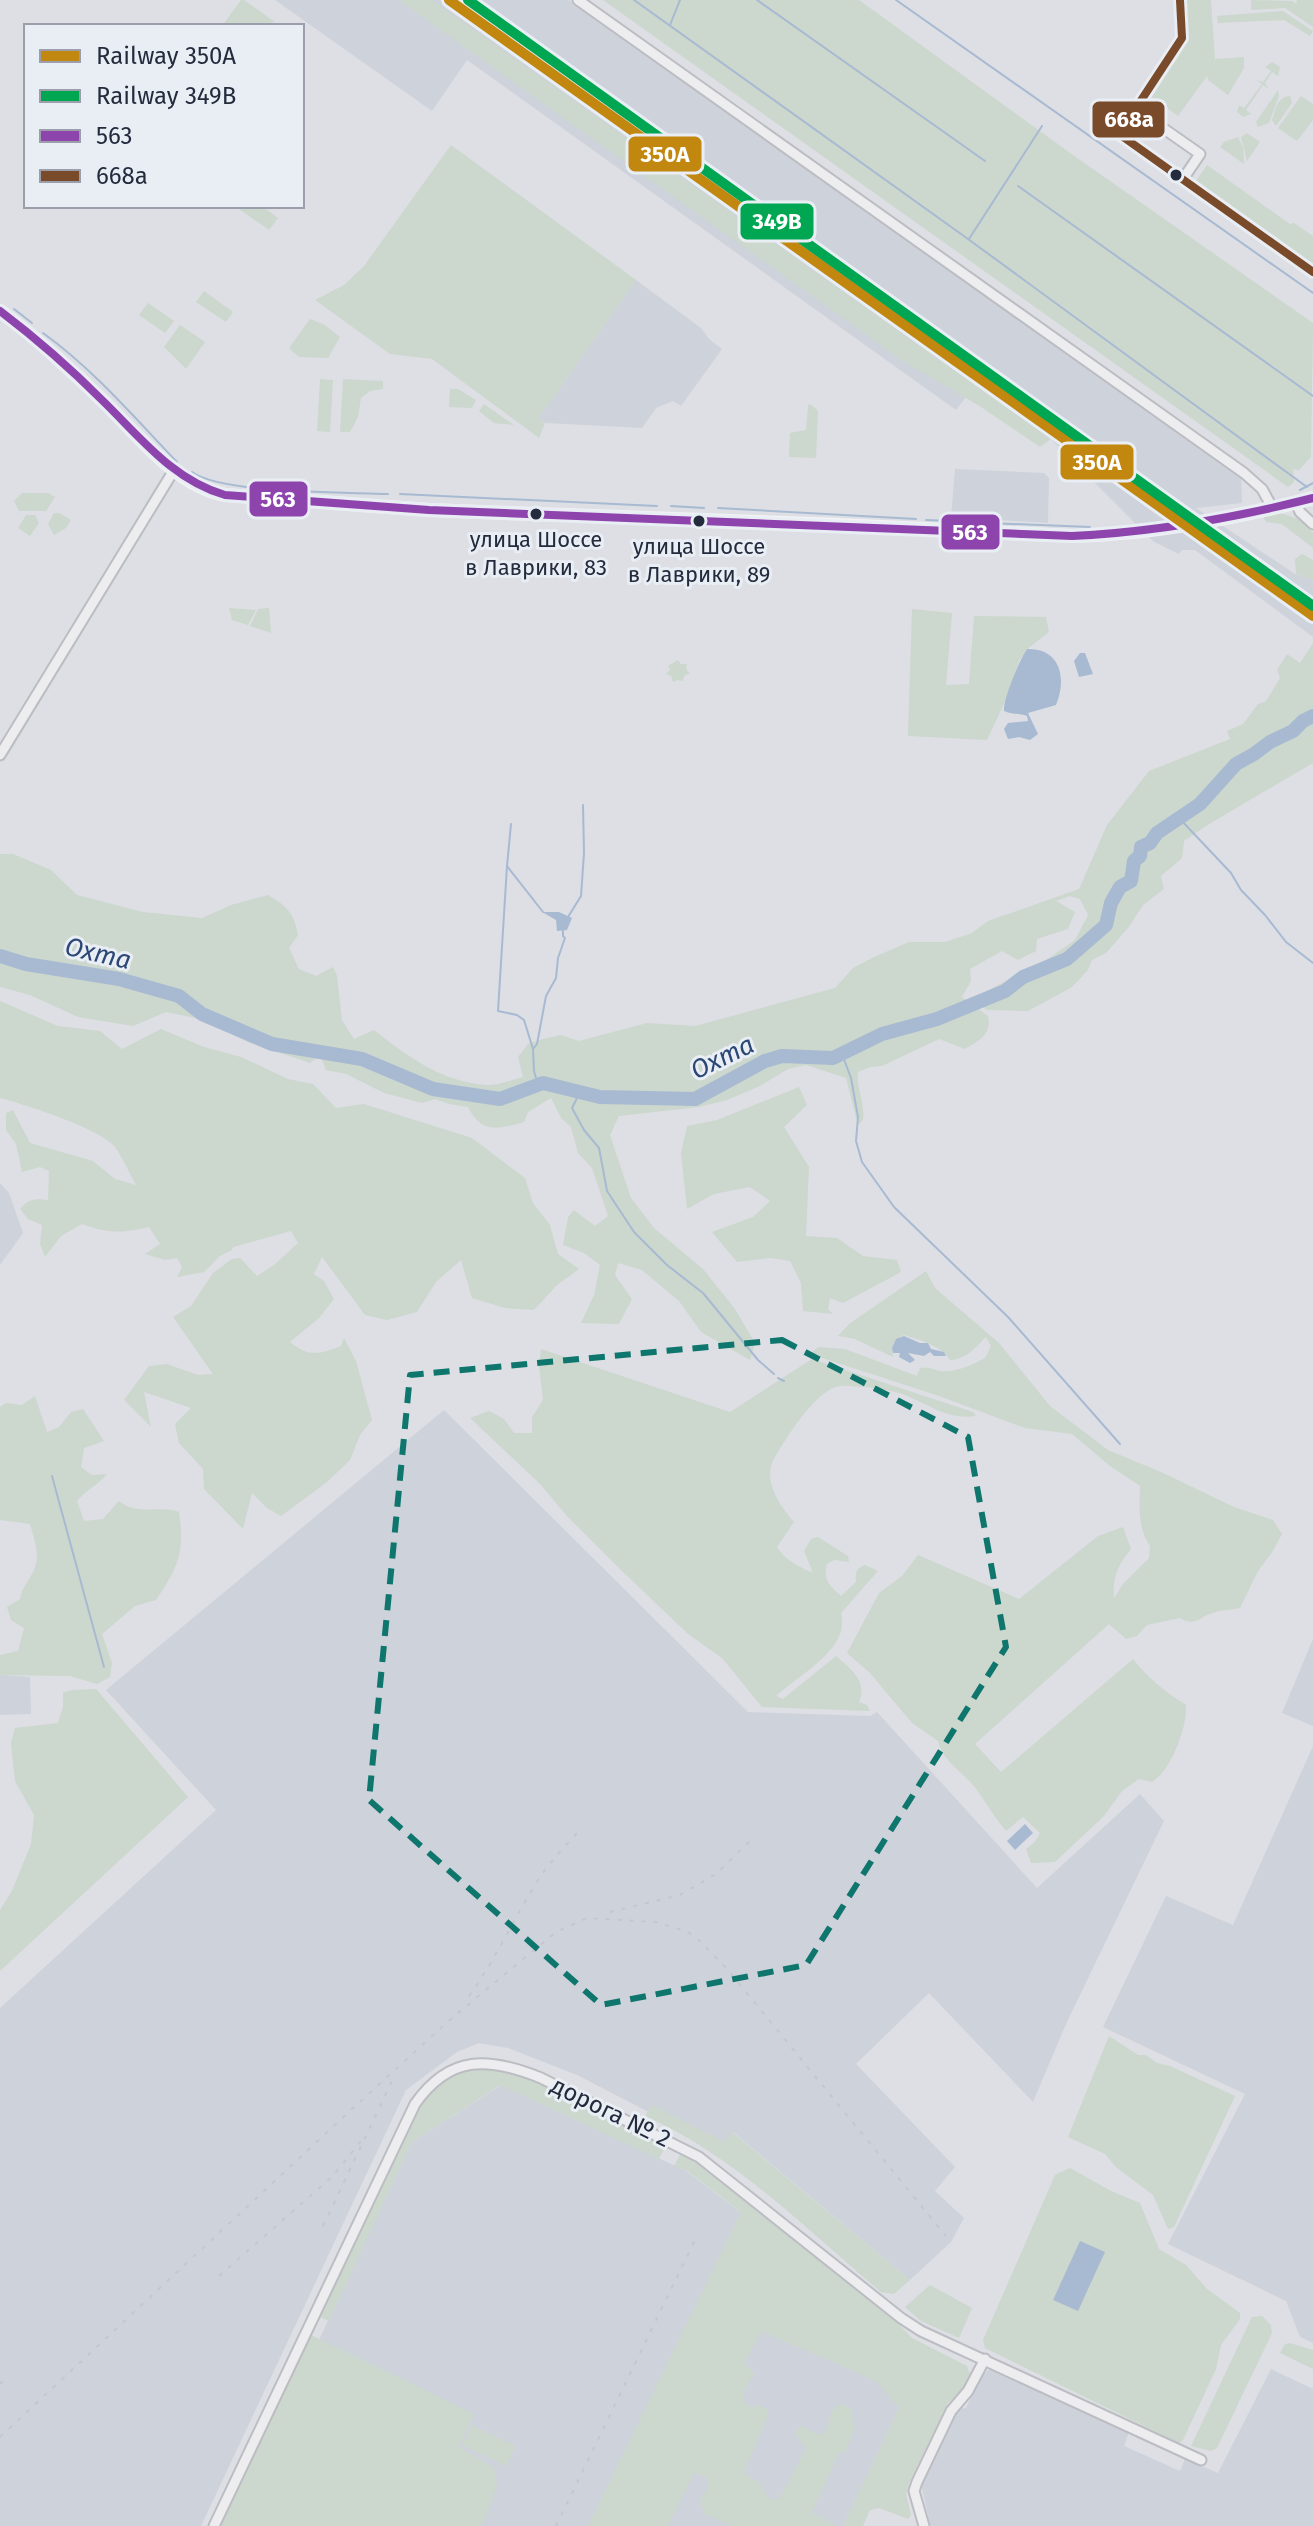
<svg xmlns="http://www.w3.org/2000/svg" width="1313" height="2526" viewBox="0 0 1313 2526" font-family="'Fira Sans',sans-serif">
<rect width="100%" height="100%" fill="#dddfe4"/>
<g fill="#ced2db">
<path d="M275 0H569L1241 475 1242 503 1196 508 1295 574 1313 580V637L1195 550H1182L1179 554 1154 542 1051 439 975 385 956 410 467 60 432 111Z"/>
<path d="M636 280 701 328 710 340 722 349 681 406 673 401 656 408 642 428 546 423 538 419Z"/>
<path d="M955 469 1044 473 1049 478 1048 523 951 517Z"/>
<path d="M0 1183 9 1193 23 1233 0 1265Z"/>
<path d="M444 1410 748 1712 870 1716 877 1712 1037 1888 1140 1794 1164 1821 1066 2024 1033 2102 929 1993 856 2064 955 2167 935 2191 964 2218 951 2242 910 2280 733 2132 720 2149 577 2075 508 2048 479 2043 457 2052 406 2090 201 2526H0V2008L216 1810 106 1690Z"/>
<path d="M1313 1639V1726L1282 1713Z"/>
<path d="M0 1675 30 1677 31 1714 0 1715Z"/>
<path d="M1313 1746V2343L1300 2337 1286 2301 1168 2244 1245 2094 1103 2027 1166 1896 1233 1925Z"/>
<path d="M501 2085 686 2171 735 2208 829 2272 822 2287 928 2348 843 2526H476L283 2417 411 2143Z"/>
<path d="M992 2367 1129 2432 1124 2446 1180 2471 1185 2459 1218 2473 1271 2369 1313 2389V2526H933L930 2525 921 2483 957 2409 966 2408 980 2377Z"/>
</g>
<g fill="#ccd7cd">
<path d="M241 0H244L275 22 250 26H222Z"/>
<path d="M399 0H432L1051 439 1040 447 981 407 900 359Z"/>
<path d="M603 0H859L1070 153 1313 323 1311 457 1299 470 1293 469 1294 482 1288 487Z"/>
<path d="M1184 0H1211L1215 59 1244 57V68L1228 95 1208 80 1207 76 1178 116 1148 94 1185 41Z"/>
<path d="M1251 0 1292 1 1296 4 1297 0H1313V27L1285 8 1251 10Z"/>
<path d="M1283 11 1313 31 1310 36 1284 20 1218 23 1217 16Z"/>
<path d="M1272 62 1280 67 1278 76 1272 72 1265 83 1269 89 1263 85 1246 110 1251 114 1243 117 1237 112 1239 105 1244 108 1262 84 1256 80 1263 82 1271 71 1265 67Z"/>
<path d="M1278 90 1279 96 1269 123 1258 127 1256 122Z"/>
<path d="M1290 96 1292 103 1276 126 1272 120C1276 109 1277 97 1290 96Z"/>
<path d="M1301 96 1313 104V120L1297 141 1278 128Z"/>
<path d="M1247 133 1260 142 1247 161 1241 137Z"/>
<path d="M1238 137 1243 147 1244 164 1220 147 1224 142Z"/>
<path d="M451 145 636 280 538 419 545 423 539 438 432 359 390 354 315 300 344 285 364 266Z"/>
<path d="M1207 165 1290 224 1294 223 1313 236V267L1194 184Z"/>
<path d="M241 206H262L278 218 269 230 239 209Z"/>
<path d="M204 291 233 312 226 322 196 302Z"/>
<path d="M148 303 174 321 165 333 139 315Z"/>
<path d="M310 319 323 324 340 337 328 358 299 357 289 348Z"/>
<path d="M180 325 205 342 186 369 164 347Z"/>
<path d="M320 379 333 380 330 432 317 431Z"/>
<path d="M343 379 383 381V389L370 391 361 398 358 417 350 432H340Z"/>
<path d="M450 389H458L476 400 472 408 449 407Z"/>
<path d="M484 404 514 425 494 423 479 411Z"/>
<path d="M810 404 818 411 816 458 789 457 790 433 806 430 808 405Z"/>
<path d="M22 493H48L55 497 46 511H19L14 501Z"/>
<path d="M54 513H59L71 520 66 528 54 535 48 524Z"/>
<path d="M1281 513 1301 520 1313 533V548L1282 524 1266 522 1264 518V514Z"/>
<path d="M26 515H35L39 523 30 536 18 528Z"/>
<path d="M1302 554 1313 560V580L1296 574 1295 559Z"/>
<path d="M229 608 256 610 248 625 232 620Z"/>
<path d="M269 608 271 633 250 626 258 609Z"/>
<path d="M912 609 952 613 946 685 969 684 974 616 1046 617 1049 632 1027 649 1019 661 1010 691 987 740 908 736Z"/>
<path d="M1313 643V763L1209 824 1184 841 1182 858 1161 876 1164 889 1143 905 1128 928 1106 953 1092 960 1088 970 1072 987 1028 1011 987 1010 974 1001 978 996 1049 958 1075 940 1088 915 1080 899 1070 896 1056 901 1075 912 1068 929 1037 939 1036 951 1018 960 1002 951 970 969 971 981 962 997 988 1016C992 1034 979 1041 965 1049L939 1039 882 1066 870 1067 858 1072C856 1088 865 1102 863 1120L858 1125 846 1078 806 1065 788 1069 760 1086 727 1100 699 1107 619 1116 610 1135 631 1198 654 1228 703 1269 735 1309 755 1343 750 1360 701 1332 679 1301 642 1270 618 1263 615 1275 632 1299 619 1324 581 1323 594 1295 600 1265 584 1253 563 1245 568 1217 574 1210 595 1226 608 1216 592 1168 578 1153 571 1127 561 1118 551 1098 528 1112 524 1122C499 1129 481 1134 468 1107L449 1104 435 1099 422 1103 384 1093 346 1074 326 1070 320 1055 310 1063 250 1043 200 1019 166 1012 133 1026 78 1017 30 995 0 987V854H13L51 870 77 895 143 912 202 918 231 905 268 895C287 906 294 913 298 935L289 948 299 969 316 976 333 967 337 976 342 1020 354 1039 374 1030C407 1056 442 1082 486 1085 498 1086 511 1080 523 1077L518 1057 528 1044 543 1039 561 1035 579 1041 647 1023 695 1026 835 988 853 968 872 958 909 942H945L972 933 988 921 1079 889 1107 825 1149 771 1230 739 1227 731 1243 724 1258 704 1266 701 1280 678 1277 670 1287 654 1300 663Z"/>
<path d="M678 660 681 664H687L686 669 690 673 684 676 683 681 678 680 673 682 671 676 666 674 670 670 668 666Z"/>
<path d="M0 1001 58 1026 100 1031 122 1049 161 1029 204 1047 241 1057 288 1079 313 1084 336 1108 364 1104 472 1138 525 1178 533 1203 550 1225 558 1254 579 1269 557 1285 534 1310 505 1308 472 1298 461 1260 436 1282 417 1312 387 1320 365 1315 322 1257 314 1274 324 1281 334 1299 319 1318 290 1342C309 1358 320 1354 341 1346L344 1338 356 1361 372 1420 360 1435 350 1460 327 1482 281 1516 267 1508 252 1493 243 1529 204 1489 203 1469 179 1443 175 1424 191 1408 144 1392 151 1427 124 1400 149 1366 167 1364 198 1375 213 1374 173 1317 191 1306 213 1273 232 1259 240 1258 257 1276 274 1265 298 1243 291 1231 233 1247 232 1250 220 1256 204 1272 177 1277 182 1267 177 1258 165 1260 145 1254 160 1244 149 1227C122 1233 109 1234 82 1224L61 1236 45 1257 40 1244 42 1225 28 1219 20 1209C28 1199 35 1198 48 1200L49 1171 40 1167 22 1172 16 1144 6 1130V1113L13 1110 30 1143 93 1161 115 1179 136 1185C129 1173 123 1158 115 1147 101 1129 24 1104 0 1098Z"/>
<path d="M799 1087 807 1105 784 1127 809 1167 806 1236 837 1238 863 1256 897 1260 901 1272 843 1303 830 1298 828 1309 833 1314 803 1311 801 1283 790 1261 771 1258 737 1262 712 1232 753 1217 770 1201 750 1187 714 1194 687 1209 681 1153 687 1126 717 1120Z"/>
<path d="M926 1271 935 1288 999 1343 1050 1406 1108 1450 1161 1472 1234 1507 1273 1520 1282 1534 1273 1551 1258 1571 1240 1608C1231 1610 1220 1610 1212 1613 1200 1617 1194 1627 1180 1618L1147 1625 1137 1636 1126 1639 1109 1624 975 1744 1001 1772 1133 1659C1148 1678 1165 1692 1186 1705 1187 1727 1172 1769 1152 1782L1139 1779 1122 1791 1104 1816 1055 1862 1031 1863 1026 1849 1035 1842 1040 1833 1023 1817 1006 1831C993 1816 985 1800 973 1785 960 1770 943 1761 938 1741L912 1723 870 1673 847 1653 879 1593 902 1576 918 1555 1019 1599 1098 1536 1123 1527 1131 1549C1118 1565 1112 1578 1114 1598L1123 1584 1149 1558 1150 1546C1138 1530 1139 1505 1140 1486L1110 1466 1072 1434 1025 1428 939 1396 810 1354 818 1347 845 1349 917 1376 920 1368C929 1367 932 1369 940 1371 954 1373 973 1365 985 1358L991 1346 986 1337C975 1348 967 1359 950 1360 940 1345 920 1340 904 1335 893 1340 892 1346 893 1357L855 1339 838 1336 849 1324Z"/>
<path d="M541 1349 730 1412 812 1359 973 1412 976 1416C951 1420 934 1408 912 1398 897 1391 882 1389 865 1387 857 1387 848 1385 840 1386 816 1389 787 1437 775 1457 761 1479 780 1506 794 1522L777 1547C786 1561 798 1566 813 1573L804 1551 811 1539 818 1537 848 1556 849 1562 834 1560 827 1564C823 1580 829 1585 841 1596L856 1582C855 1573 856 1568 865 1565L878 1571 841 1613C851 1649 798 1675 776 1696L783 1699 836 1656C851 1669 868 1681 859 1702L867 1705 870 1711 762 1707 722 1658 688 1634 623 1572 567 1516 541 1485 470 1418 489 1411 504 1419 514 1433H532V1417L543 1400 539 1366Z"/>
<path d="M35 1396 47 1432 59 1427 71 1412 83 1409 104 1441 84 1448 81 1467 92 1475 107 1474C98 1485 86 1490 77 1501L84 1521 103 1519 119 1501C136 1516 159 1505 179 1512 185 1553 178 1567 156 1600L135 1606 102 1634 112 1663 110 1677 97 1684 70 1676 0 1675V1655L18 1651 24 1628 11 1620 7 1607 20 1599C22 1585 34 1576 36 1563 39 1551 33 1535 30 1524L0 1520V1407L6 1403 22 1405Z"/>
<path d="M96 1689 188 1797 0 1971V1910L12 1891 31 1844 34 1815 15 1781 11 1743 15 1728 58 1723 63 1707V1693L71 1690Z"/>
<path d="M1109 2036 1138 2055H1146L1157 2063 1170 2066 1235 2096 1174 2227 1168 2229 1153 2195 1116 2167 1105 2154 1068 2137Z"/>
<path d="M480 2067C540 2072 612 2118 666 2145L659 2159 500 2085 411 2143 329 2321 320 2317 418 2112C436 2083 446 2074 480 2067Z"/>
<path d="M652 2105 724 2142 732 2132 910 2280 894 2294 881 2292C807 2230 734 2155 645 2116Z"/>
<path d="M681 2153 701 2163 890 2315 912 2338 967 2366 970 2374 965 2387 948 2403 909 2483 906 2494 911 2515 908 2519 879 2508 870 2510 863 2526H843L899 2408 876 2381 761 2331 744 2364 755 2373 744 2391 743 2402 752 2407 757 2405 767 2409 768 2415 744 2472 760 2484 768 2498 779 2500 806 2448 795 2434 800 2426 819 2435 826 2431 833 2409 842 2404 850 2408 855 2426 846 2452H839L812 2513 838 2526H733L704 2514 700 2501 709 2486 706 2477 694 2473 668 2526H588L741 2212 687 2171 674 2166Z"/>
<path d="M1070 2168 1111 2191 1140 2203 1159 2249 1186 2265 1206 2288 1240 2313V2319L1221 2345 1216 2369 1183 2440 1179 2443 985 2348 983 2340 1055 2175Z"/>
<path d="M930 2285 972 2308 959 2338 921 2321 905 2307Z"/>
<path d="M1262 2316 1271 2325 1272 2333 1217 2448 1211 2451 1191 2446 1252 2317Z"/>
<path d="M311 2335 474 2414 459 2447 494 2468 497 2486 482 2526H221Z"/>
<path d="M1290 2343 1313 2350V2369L1280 2353 1285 2344Z"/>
<path d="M472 2425 516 2446 506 2466 462 2445Z"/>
</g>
<g fill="#a8bad2">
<path d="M1027 649C1061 648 1067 679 1056 705L1028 713 1038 734 1030 740 1019 737 1008 739 1004 729 1008 723 1028 721 1027 716C1019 713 1014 715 1004 711 1003 699 1020 659 1027 649Z"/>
<path d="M1080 653H1085L1093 674 1079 677 1074 661Z"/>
<path d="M542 912H559L572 918 567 930 557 931 556 920Z"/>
<path d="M904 1336 920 1343H928L931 1349 944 1352 946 1356H934L930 1352 924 1356 908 1353 915 1360 910 1363 899 1357 900 1353H893L892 1348 896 1339Z"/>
<path d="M1025 1824 1033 1833 1015 1850 1007 1841Z"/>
<path d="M1080 2241 1105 2252 1078 2311 1053 2300Z"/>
</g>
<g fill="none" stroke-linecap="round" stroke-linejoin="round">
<g stroke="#a8bad2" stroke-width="2">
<path d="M634 0 968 239 1307 487"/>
<path d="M757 0 985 161"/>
<path d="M896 0 1313 293"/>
<path d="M670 25 680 0"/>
<path d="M1018 186 1313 396"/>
<path d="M969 239 1042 126"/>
<path d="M14 309 32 323"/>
<path d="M43 333C93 369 134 417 177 462"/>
<path d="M192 472C222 494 346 492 388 494"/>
<path d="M1300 490 1313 483"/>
<path d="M400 494 657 506"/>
<path d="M671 506 704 508"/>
<path d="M718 508 916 519"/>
<path d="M926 520 951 521"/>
<path d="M963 522 1090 527"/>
<path d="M1180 819 1231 873 1241 890 1265 915 1286 942 1313 963"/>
<path d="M511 824 507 866 543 912"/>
<path d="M507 866 498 1011 517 1015 524 1020 533 1049 534 1071 538 1085"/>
<path d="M568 917 581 896 584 853 583 805"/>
<path d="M533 1049 537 1044 546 996 556 978 558 958 565 938 563 936V930"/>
<path d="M842 1054 851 1078 858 1117 856 1141 862 1162 894 1207 1008 1317 1120 1444"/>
<path d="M588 1094 578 1096 572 1108 584 1130 599 1148 607 1191 634 1232 667 1265 703 1293 758 1360 774 1374"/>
<path d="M778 1378 784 1381"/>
<path d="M52 1476 104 1667"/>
</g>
<path stroke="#a8bad2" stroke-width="14" d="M0 956 26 964 119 979 179 996 202 1014 272 1044 362 1059 433 1089 500 1099 543 1083 600 1097 695 1099 765 1061 782 1056 833 1058 882 1034 937 1019 1005 991 1023 977 1067 959 1082 946 1106 925 1111 903 1120 887 1131 881 1134 861 1140 856 1141 847 1150 843 1157 833 1200 804 1236 764 1254 754 1270 742 1293 731 1303 721 1313 716"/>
<g stroke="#bbbdc2" stroke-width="13">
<g id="street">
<path d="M578 0 1244 473 1262 489 1272 507"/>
<path d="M1180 0 1182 38 1119 134 1313 272"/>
<path d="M1137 110 1200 154 1183 179"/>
<path d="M1296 503 1300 512 1313 524"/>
<path d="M0 755 174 470"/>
<path d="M214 2526 415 2104C450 2054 489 2057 541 2078L699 2157 901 2318 921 2331 1201 2460"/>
<path d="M924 2526 914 2491 917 2482 951 2411 968 2391 985 2359"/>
</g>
</g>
<use href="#street" stroke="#ededf0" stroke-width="9"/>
<path stroke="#f2f3f4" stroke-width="14" d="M0 311C37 338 70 369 103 401 138 435 176 486 225 495L429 510 840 525 1072 536C1149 534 1239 518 1313 498"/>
<g stroke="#c6c7cb" stroke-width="2" stroke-dasharray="4 8" stroke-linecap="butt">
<path d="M610 1912 680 1895 716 1874 751 1840"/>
<path d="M469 1996C494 1962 511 1924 533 1888 546 1866 563 1848 581 1829"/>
<path d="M323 2226 393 2079"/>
<path d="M219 2276 332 2177 365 2136"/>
<path d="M0 2384 6 2378"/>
<path d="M0 2437 352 2109 452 2018 556 1932 587 1918 656 1922 688 1932 699 1940 728 1970 946 2236"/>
<path d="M556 2526 695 2240"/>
</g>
<g stroke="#e9edf4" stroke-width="14">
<path id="bus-1" d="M0 311C37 339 71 369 103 401 141 438 173 480 225 495L429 510 1072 536C1154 532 1234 518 1313 498"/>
</g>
<g stroke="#e9edf4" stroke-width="14">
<path id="bus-2" d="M1180 0 1182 38 1119 134 1313 272"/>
</g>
<use href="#bus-1" stroke="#8e44ad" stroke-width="8"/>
<use href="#bus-2" stroke="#7a4b2a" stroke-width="8"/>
<g stroke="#e9edf4" stroke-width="16">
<path id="rail-1" d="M449 0 1313 616"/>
</g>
<g stroke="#e9edf4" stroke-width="16">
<path id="rail-2" d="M468 0 1313 606"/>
</g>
<use href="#rail-1" stroke="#c2870f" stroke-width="10"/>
<use href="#rail-2" stroke="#00a651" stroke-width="10"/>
</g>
<path fill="none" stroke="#0f766e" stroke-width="6" stroke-dasharray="16 10" stroke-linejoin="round" d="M782 1340 968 1437 1006 1647 806 1965 601 2005 369 1800 410 1375Z"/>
<g fill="#232b3d" stroke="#e9edf4" stroke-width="3">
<circle cx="1176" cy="175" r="7"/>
<circle cx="536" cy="514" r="7"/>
<circle cx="699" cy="521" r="7"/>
</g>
<g text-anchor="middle" stroke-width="6" stroke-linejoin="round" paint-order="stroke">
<g font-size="22" fill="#232b3d" stroke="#e9edf4">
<text x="536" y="547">улица Шоссе<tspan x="536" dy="28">в Лаврики, 83</tspan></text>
<text x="699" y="554">улица Шоссе<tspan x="699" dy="28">в Лаврики, 89</tspan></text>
</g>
<g font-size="24" fill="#232b3d" stroke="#e9edf4">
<text transform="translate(611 2112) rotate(26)" y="8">дорога № 2</text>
</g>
<g font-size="26" font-style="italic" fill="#2a4775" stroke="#e9edf4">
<text transform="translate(98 953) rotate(13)" y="9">Охта</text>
<text transform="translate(722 1057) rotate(-26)" y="9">Охта</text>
</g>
</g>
<g stroke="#e9edf4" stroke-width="3">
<rect x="1091" y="100" width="75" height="39" rx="8" fill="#7a4b2a"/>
<rect x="627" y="135" width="76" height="38" rx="8" fill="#c2870f"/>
<rect x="739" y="202" width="76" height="39" rx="8" fill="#00a651"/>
<rect x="1059" y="443" width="76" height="38" rx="8" fill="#c2870f"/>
<rect x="248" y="480" width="61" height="38" rx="8" fill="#8e44ad"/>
<rect x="940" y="513" width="61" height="38" rx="8" fill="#8e44ad"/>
</g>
<g font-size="22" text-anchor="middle" font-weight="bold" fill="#fff">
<text x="1129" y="127">668а</text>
<text x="665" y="162">350А</text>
<text x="777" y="229">349В</text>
<text x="1097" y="470">350А</text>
<text x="278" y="507">563</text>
<text x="970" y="540">563</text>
</g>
<rect x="24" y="24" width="280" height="184" fill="#e9edf4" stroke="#9a9fab" stroke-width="2"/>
<rect x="40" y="50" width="40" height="12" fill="#c2870f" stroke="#9a9fab" stroke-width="2"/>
<text x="96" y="64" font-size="24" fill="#232b3d">Railway 350А</text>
<rect x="40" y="90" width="40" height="12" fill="#00a651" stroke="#9a9fab" stroke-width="2"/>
<text x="96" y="104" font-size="24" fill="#232b3d">Railway 349В</text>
<rect x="40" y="130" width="40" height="12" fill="#8e44ad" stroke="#9a9fab" stroke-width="2"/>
<text x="96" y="144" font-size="24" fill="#232b3d">563</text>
<rect x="40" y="170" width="40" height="12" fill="#7a4b2a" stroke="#9a9fab" stroke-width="2"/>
<text x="96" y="184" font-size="24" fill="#232b3d">668а</text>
</svg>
